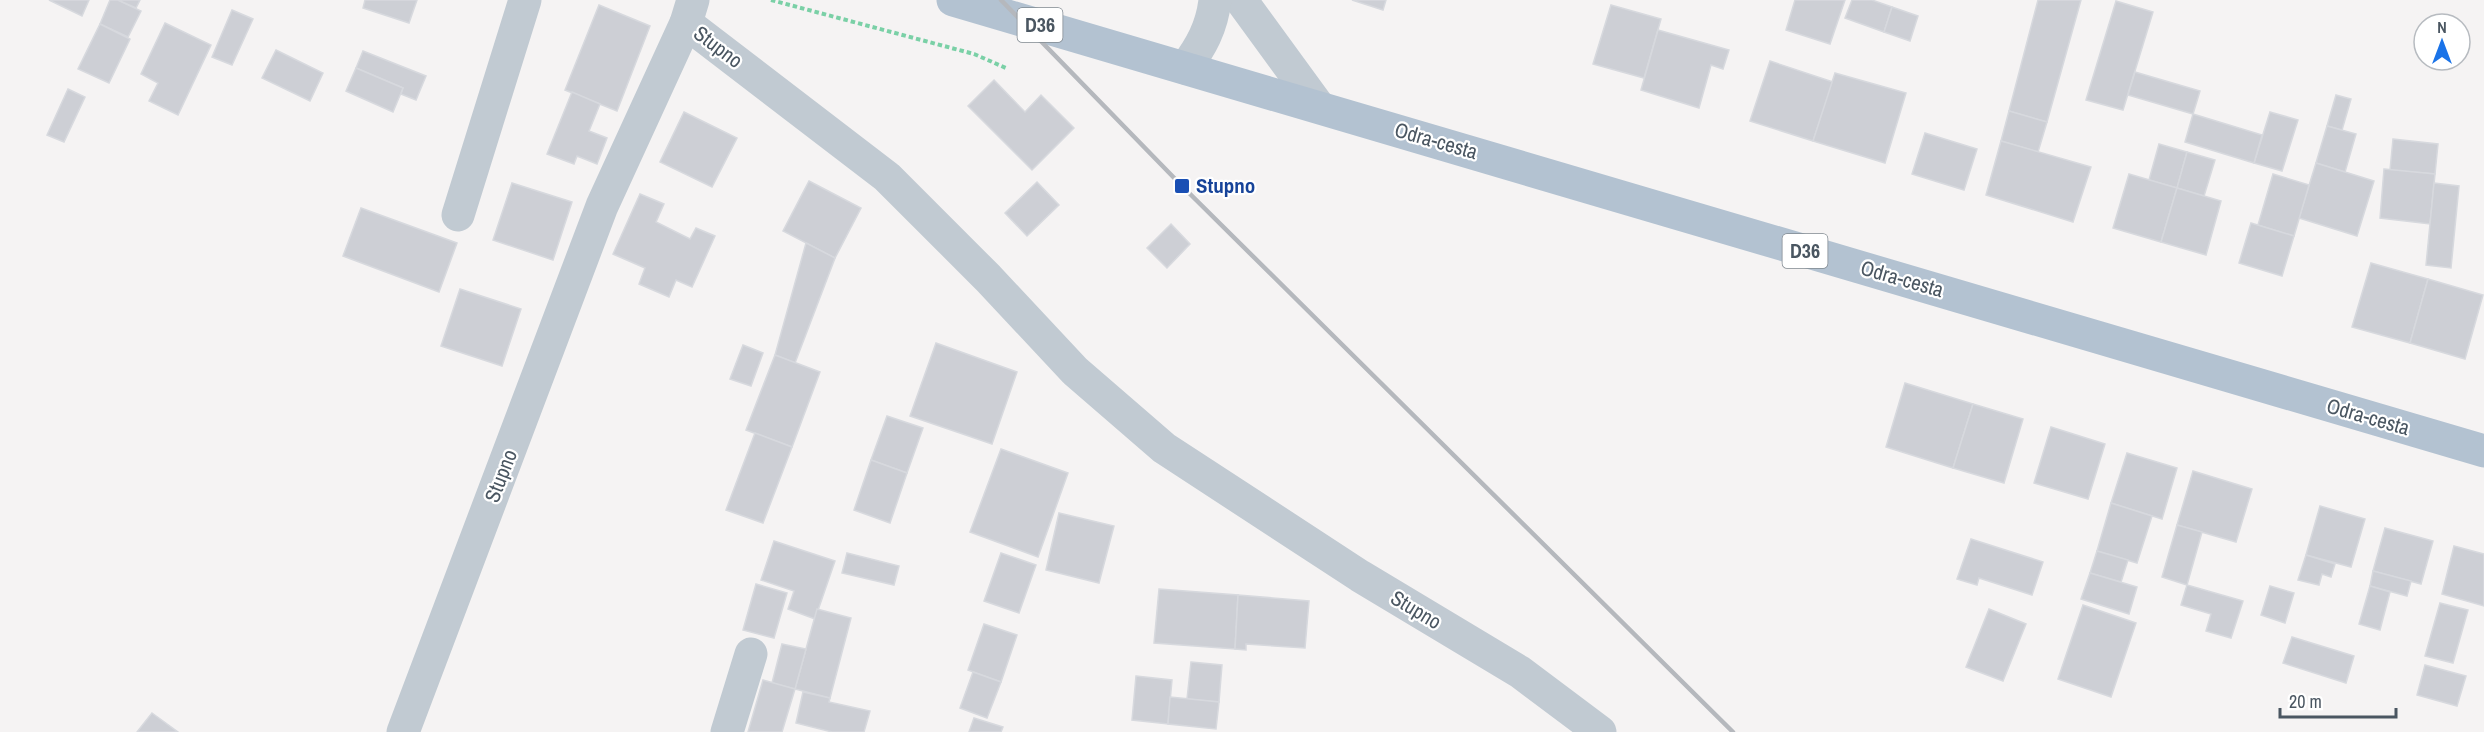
<svg xmlns="http://www.w3.org/2000/svg" width="2484" height="732" viewBox="0 0 2484 732" font-family="'Archivo Narrow',sans-serif">
<rect width="100%" height="100%" fill="#f5f3f3"/>
<g fill="#cdcfd5" stroke="#d7d9de" stroke-width="1.5">
<path d="M49 0H89L82 16Z"/>
<path d="M110 0H118L141 11 128 37 100 24Z"/>
<path d="M118 0H140L136 8Z"/>
<path d="M365 0H417L409 23 363 8Z"/>
<path d="M1352 0H1386L1383 10Z"/>
<path d="M1795 0H1845L1830 44 1786 30Z"/>
<path d="M1852 0H1872L1892 7 1884 32 1845 18Z"/>
<path d="M2038 0H2081L2047 122 2009 111Z"/>
<path d="M2116 1 2153 12 2123 110 2086 100Z"/>
<path d="M599 5 650 26 617 111 565 90Z"/>
<path d="M1611 5 1661 19 1644 78 1593 64Z"/>
<path d="M1892 7 1918 16 1910 41 1884 32Z"/>
<path d="M232 10 253 19 232 65 212 57Z"/>
<path d="M165 23 211 45 178 115 149 101 158 83 141 74Z"/>
<path d="M100 24 130 39 109 83 78 69Z"/>
<path d="M1658 30 1729 50 1723 69 1711 65 1699 108 1641 90Z"/>
<path d="M276 50 323 73 310 101 262 78Z"/>
<path d="M363 51 426 76 416 100 401 94 403 88 356 68Z"/>
<path d="M1770 61 1833 82 1813 141 1750 121Z"/>
<path d="M356 68 403 88 393 112 346 91Z"/>
<path d="M2135 72 2200 91 2193 114 2128 95Z"/>
<path d="M1835 73 1906 93 1885 163 1813 141Z"/>
<path d="M994 80 1025 112 1041 95 1074 128 1032 170 968 106Z"/>
<path d="M68 89 85 97 64 142 47 135Z"/>
<path d="M572 92 600 104 589 131 607 138 597 164 577 156 574 164 547 154Z"/>
<path d="M2336 95 2351 99 2342 130 2327 126Z"/>
<path d="M2009 111 2047 122 2038 152 2001 141Z"/>
<path d="M684 112 737 138 712 187 660 162Z"/>
<path d="M2270 112 2298 120 2282 171 2254 163Z"/>
<path d="M2193 114 2262 135 2254 163 2185 142Z"/>
<path d="M2327 126 2356 134 2345 172 2316 163Z"/>
<path d="M1925 133 1977 149 1964 190 1912 174Z"/>
<path d="M2393 139 2438 144 2435 174 2390 170Z"/>
<path d="M2001 141 2091 167 2073 222 1986 195Z"/>
<path d="M2159 144 2187 152 2177 188 2149 180Z"/>
<path d="M2187 152 2215 160 2204 196 2177 188Z"/>
<path d="M2316 163 2374 181 2357 236 2299 218Z"/>
<path d="M2384 169 2435 174 2430 224 2380 218Z"/>
<path d="M2129 174 2177 188 2161 242 2113 228Z"/>
<path d="M2273 174 2309 185 2294 236 2258 225Z"/>
<path d="M809 181 861 208 835 258 783 231Z"/>
<path d="M1037 182 1059 205 1027 236 1005 213Z"/>
<path d="M512 183 572 202 553 260 493 240Z"/>
<path d="M2434 183 2459 186 2451 268 2426 265Z"/>
<path d="M2177 188 2221 201 2206 255 2161 242Z"/>
<path d="M640 194 664 204 656 222 690 239 696 228 715 236 692 287 676 280 669 297 639 284 645 268 613 254Z"/>
<path d="M361 208 457 243 439 292 343 256Z"/>
<path d="M2251 223 2294 236 2282 276 2239 263Z"/>
<path d="M1171 224 1190 244 1167 268 1147 248Z"/>
<path d="M806 243 835 258 795 363 775 355Z"/>
<path d="M2371 263 2428 279 2410 343 2352 327Z"/>
<path d="M2428 279 2483 295 2465 359 2410 343Z"/>
<path d="M460 289 521 309 502 366 441 346Z"/>
<path d="M936 343 1017 372 992 444 910 416Z"/>
<path d="M743 345 763 353 751 386 730 379Z"/>
<path d="M775 355 820 372 792 447 746 430Z"/>
<path d="M1905 383 1973 404 1953 468 1886 447Z"/>
<path d="M1973 404 2023 419 2004 483 1953 468Z"/>
<path d="M887 416 923 428 907 473 871 460Z"/>
<path d="M2051 427 2105 444 2088 499 2034 483Z"/>
<path d="M755 433 792 447 763 523 726 510Z"/>
<path d="M1001 449 1068 473 1038 557 970 532Z"/>
<path d="M2127 453 2177 468 2162 519 2111 503Z"/>
<path d="M871 460 907 473 890 523 854 510Z"/>
<path d="M2193 471 2252 489 2236 542 2177 525Z"/>
<path d="M2111 503 2152 516 2137 563 2097 551Z"/>
<path d="M2320 506 2365 519 2351 567 2306 555Z"/>
<path d="M1059 513 1114 526 1099 583 1046 570Z"/>
<path d="M2177 525 2202 532 2187 585 2162 577Z"/>
<path d="M2385 528 2433 541 2421 584 2373 571Z"/>
<path d="M1971 539 2043 562 2032 595 1979 578 1977 585 1957 579Z"/>
<path d="M774 541 835 561 815 619 788 609 794 591 761 580Z"/>
<path d="M2454 546 2484 554V606L2442 594Z"/>
<path d="M2097 551 2128 560 2121 582 2090 573Z"/>
<path d="M847 553 899 566 894 585 842 573Z"/>
<path d="M1001 553 1036 565 1019 613 984 601Z"/>
<path d="M2306 555 2335 564 2331 577 2322 574 2319 585 2298 580Z"/>
<path d="M2373 571 2411 581 2407 596 2370 586Z"/>
<path d="M2090 573 2137 587 2129 614 2081 599Z"/>
<path d="M756 584 787 593 774 638 743 630Z"/>
<path d="M2187 585 2243 601 2231 638 2206 631 2211 614 2181 605Z"/>
<path d="M2270 586 2294 593 2285 623 2261 615Z"/>
<path d="M2370 586 2390 592 2380 630 2359 624Z"/>
<path d="M1159 589 1238 595 1235 649 1154 643Z"/>
<path d="M1238 595 1309 601 1305 648 1246 644V650L1235 649Z"/>
<path d="M2440 603 2468 610 2453 663 2425 656Z"/>
<path d="M2083 605 2136 623 2111 697 2058 679Z"/>
<path d="M817 609 851 618 830 698 795 689Z"/>
<path d="M1989 609 2026 624 2003 681 1966 667Z"/>
<path d="M984 624 1017 635 1001 682 968 670Z"/>
<path d="M2292 637 2354 656 2346 683 2283 663Z"/>
<path d="M782 644 806 649 795 689 772 683Z"/>
<path d="M1191 662 1222 665 1219 702 1187 699Z"/>
<path d="M2425 665 2466 676 2457 706 2417 695Z"/>
<path d="M973 672 1001 682 987 718 960 708Z"/>
<path d="M1136 676 1172 680 1168 724 1132 720Z"/>
<path d="M763 680 795 689 782 732H748Z"/>
<path d="M803 692 830 698 829 702 870 711 864 732H832L796 723Z"/>
<path d="M1170 697 1219 702 1216 729 1168 724Z"/>
<path d="M152 713 178 732H137Z"/>
<path d="M974 718 1003 727 1001 732H969Z"/>
</g>
<g fill="none" stroke-linecap="round" stroke-linejoin="round">
<path stroke="#7ad0a6" stroke-width="4" stroke-dasharray="4.5 3" stroke-linecap="butt" d="M771 0 974 54 1006 68"/>
<g stroke="#c1cad2" stroke-width="33">
<path d="M1241 0 1319 107"/>
<path d="M686 23 887 177 988 278 1075 371 1164 448 1360 576 1520 672 1600 732"/>
<path d="M1185 68C1201 47 1212 27 1215 0"/>
<path d="M458 215 525 0"/>
<path d="M403 732 602 206 686 23 693 0"/>
<path d="M727 732 751 654"/>
</g>
<path stroke="#b3c2d1" stroke-width="33" d="M953 0 2484 451"/>
<path stroke="#b5b8bd" stroke-width="4.5" d="M1001 0 1182 186 1733 732"/>
</g>
<rect fill="#1a4fb4" stroke="#fff" stroke-width="2" x="1174" y="178" width="16" height="16" rx="3"/>
<g text-anchor="middle" stroke-width="4.5" stroke-linejoin="round" paint-order="stroke">
<g fill="#fff" stroke="#808990" stroke-width="1.5">
<rect x="1017.5" y="8" width="45" height="34" rx="4.5"/>
<rect x="1782.5" y="234" width="45" height="34" rx="4.5"/>
</g>
<g font-size="20" font-weight="bold" fill="#4a5661">
<text x="1040" y="32">D36</text>
<text x="1805" y="258">D36</text>
</g>
<g font-size="21" fill="#4a5661" stroke="#fff">
<text transform="translate(718 47) rotate(37)" y="7">Stupno</text>
<text transform="translate(1436 141) rotate(16)" y="7">Odra-cesta</text>
<text transform="translate(1902 279) rotate(16)" y="7">Odra-cesta</text>
<text transform="translate(2368 417) rotate(16)" y="7">Odra-cesta</text>
<text transform="translate(501 476) rotate(-69)" y="7">Stupno</text>
<text transform="translate(1416 610) rotate(31)" y="7">Stupno</text>
</g>
<g font-size="21" font-weight="bold" fill="#164399" stroke="#fff" text-anchor="start">
<text x="1196" y="193">Stupno</text>
</g>
</g>
<g transform="translate(2442 42)"><circle r="28" fill="#ffffff" stroke="#b7bbc0" stroke-width="1.5"/>
<path d="M0-4.5L10 22L0 15L-10 22Z" fill="#1a73e8"/>
<text y="-9" font-size="16" font-weight="bold" text-anchor="middle" fill="#4a5661">N</text>
</g>
<path d="M2280 708v9h116v-9" fill="none" stroke="#4a5661" stroke-width="3"/>
<text x="2289" y="708" font-size="18" fill="#4a5661" stroke="#ffffff" stroke-width="4.5" paint-order="stroke">20 m</text>
</svg>
